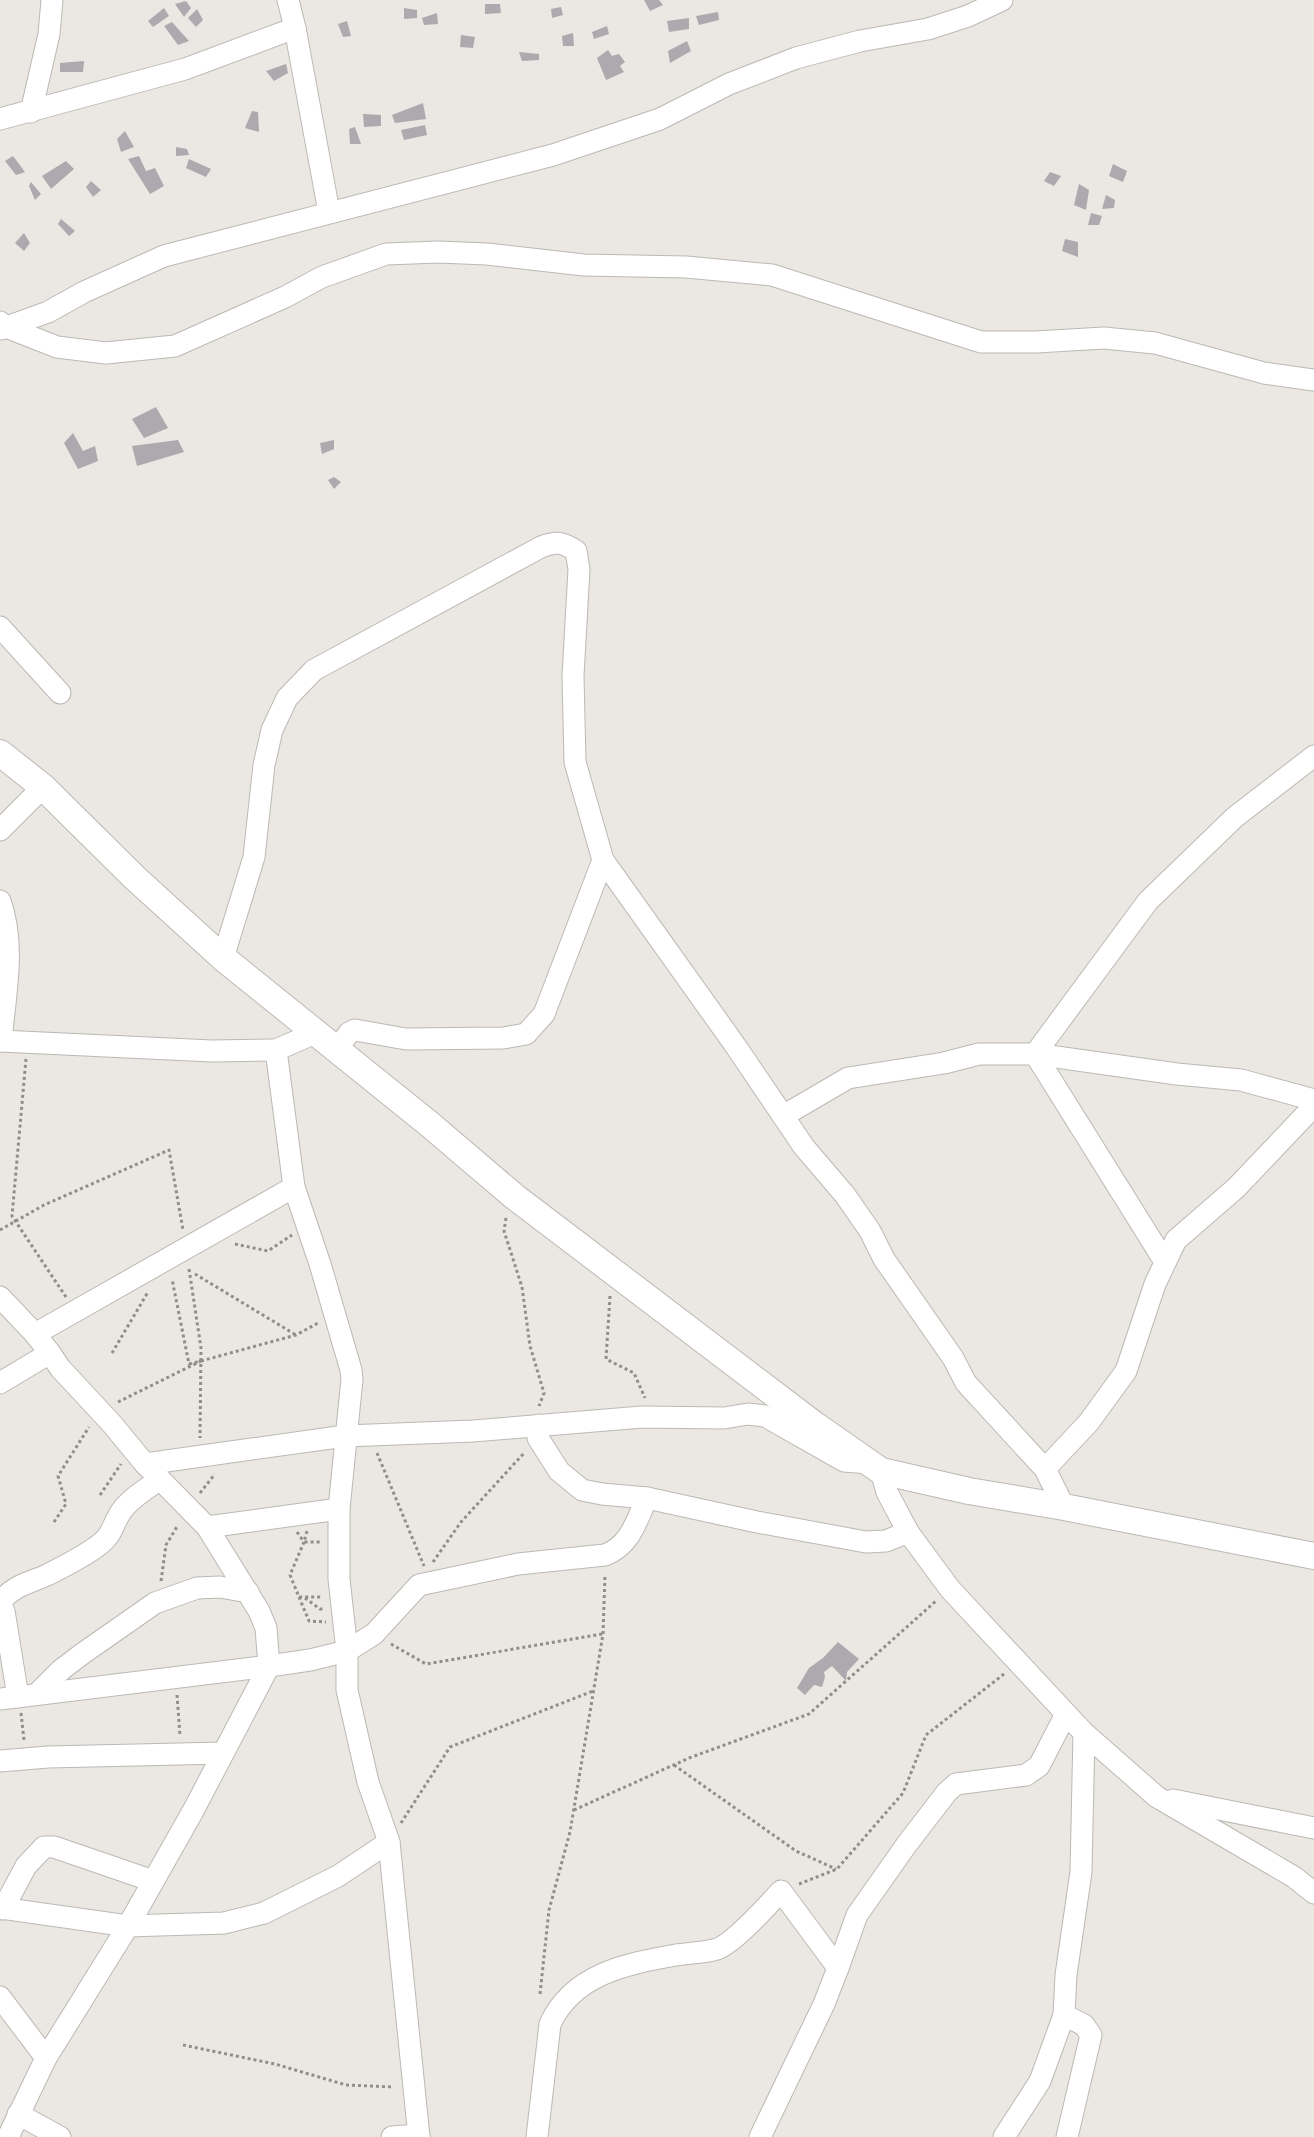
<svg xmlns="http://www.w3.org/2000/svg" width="1314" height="2137" viewBox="0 0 1314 2137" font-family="Commissioner,sans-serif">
<rect width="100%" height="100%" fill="#ebe7e2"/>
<g fill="#ada9ae">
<path d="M644 0H659L663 5 650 11Z"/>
<path d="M186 1 191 8 184 17 175 4Z"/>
<path d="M485 4H500L501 13 485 14Z"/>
<path d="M561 7 563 15 552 18 551 9Z"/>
<path d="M164 8 169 16 153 27 148 21Z"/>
<path d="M404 8 417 10V18L404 19Z"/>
<path d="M197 9 203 20 196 27 188 18Z"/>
<path d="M718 12 719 20 699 25 696 16Z"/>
<path d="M437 13 438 24 424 25 422 18Z"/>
<path d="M689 18V29L669 32 667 21Z"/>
<path d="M347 21 351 36 343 37 338 24Z"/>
<path d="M172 22 189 41 178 45 164 26Z"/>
<path d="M607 26 609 34 594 39 592 32Z"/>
<path d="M573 33 574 46H563L562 36Z"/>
<path d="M461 35 475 37 473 48 460 47Z"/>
<path d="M687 41 691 51 670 63 668 51Z"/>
<path d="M608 50 612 56 619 54 625 62 620 66 624 72 606 80 597 58Z"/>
<path d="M519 52 539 54V60L522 61Z"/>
<path d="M84 61 83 72H60V63Z"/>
<path d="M286 64 288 73 274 81 266 71Z"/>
<path d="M423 103 426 119 395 123 392 115Z"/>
<path d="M252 111 258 112 259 132 245 128Z"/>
<path d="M363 114 381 115V126L364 127Z"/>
<path d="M425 125 427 135 404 140 401 130Z"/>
<path d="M355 127 361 144H350L349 129Z"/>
<path d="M125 131 134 147 121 152 117 139Z"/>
<path d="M176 147 187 149 189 155 176 156Z"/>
<path d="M13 156 25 172 16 175 5 161Z"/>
<path d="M139 156 146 171 155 168 164 186 150 194 128 159Z"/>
<path d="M189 159 211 169 206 177 186 168Z"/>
<path d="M66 161 74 169 51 189 42 176Z"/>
<path d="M1113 164 1127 171 1123 182 1109 176Z"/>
<path d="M1050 172 1061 176 1054 186 1044 181Z"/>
<path d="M91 181 101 190 93 197 86 187Z"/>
<path d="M31 182 41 194 35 200 29 186Z"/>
<path d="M1079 184 1089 190 1086 210 1074 205Z"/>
<path d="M1106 195 1115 200 1114 208 1102 209Z"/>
<path d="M1091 213 1102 216 1099 225H1088Z"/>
<path d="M61 219 75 231 69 236 58 224Z"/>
<path d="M24 233 30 243 24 251 15 243Z"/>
<path d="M1065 239 1078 242V257L1062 251Z"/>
<path d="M156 407 168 428 144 438 132 419Z"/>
<path d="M73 433 83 451 95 446 98 461 78 469 64 443Z"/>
<path d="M178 440 184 452 137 466 132 446Z"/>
<path d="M334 440V449L322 454 320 443Z"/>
<path d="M334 477 341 482 334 489 328 480Z"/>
<path d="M838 1642 859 1659 847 1672 846 1681 832 1666 824 1672 825 1677 822 1687 814 1685 805 1695 797 1688 809 1668 823 1658Z"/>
</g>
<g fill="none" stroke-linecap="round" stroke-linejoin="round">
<g stroke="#bcb9b4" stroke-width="23">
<g id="minor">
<path d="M288 0 295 28 329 212"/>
<path d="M31 112 49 34 52 0"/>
<path d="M0 119 185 69 295 28"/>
<path d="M0 322 6 327 57 347 106 353 175 346 285 297 322 277 386 254 438 252 487 254 584 265 686 267 772 275 981 342H1036L1104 338 1155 343 1264 373 1314 380"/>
<path d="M1 329 48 312 84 292 164 256 553 155 660 119 729 84 796 58 860 41 928 29 968 16 1002 0"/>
<path d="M0 627 60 693"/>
<path d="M0 830 43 787"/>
<path d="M0 901C16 945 5 995 1 1041"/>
<path d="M223 958 254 857 264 765 272 730 287 698 314 670 541 547C556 541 563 542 576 551L579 569 573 676 575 762 603 860 737 1048 804 1147 845 1195 870 1231 884 1259 953 1358 966 1383 1045 1469 1064 1507"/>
<path d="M0 1041 212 1051 276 1050"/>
<path d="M337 1049 349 1033 355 1030 406 1039 503 1038 526 1034 544 1014 603 860"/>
<path d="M1035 1054 1148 901 1235 817 1314 756"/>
<path d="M1035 1054 1165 1262"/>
<path d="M783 1116 848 1078 944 1063 979 1054H1035L1177 1074 1241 1080 1314 1100"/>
<path d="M294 1187 320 1264 351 1370 352 1379 339 1509V1579L347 1651V1690L368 1782 389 1842"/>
<path d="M0 1297 35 1334"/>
<path d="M0 1383 50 1353 35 1334 294 1187 276 1050 315 1033"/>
<path d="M539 1425 538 1438 559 1471 582 1490 602 1494 647 1498 757 1522 866 1542 886 1541 908 1532"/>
<path d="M145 1464 345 1436 473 1431 642 1417 724 1418 748 1414 765 1416 844 1461 869 1463"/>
<path d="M1045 1469 1089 1422 1126 1371 1155 1284 1176 1240 1236 1188 1314 1106"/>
<path d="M881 1471 887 1492 908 1532 950 1589 1084 1733 1157 1797 1294 1877 1314 1893"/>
<path d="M207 1527 339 1509"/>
<path d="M0 1602C16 1584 27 1584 47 1575 65 1566 83 1557 99 1545 112 1535 111 1529 119 1515 127 1500 147 1489 160 1479"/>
<path d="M0 1606 4 1611 18 1697"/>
<path d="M37 1694 61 1670 82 1654 155 1603 197 1588 220 1587 248 1592"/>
<path d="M0 1699 269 1666 310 1660 347 1651 374 1634 419 1585 518 1564 605 1555C631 1545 636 1521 647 1498"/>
<path d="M0 1761 48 1757 223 1753"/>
<path d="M1173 1800 1314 1828"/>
<path d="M0 1908 128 1926 224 1923 264 1913 338 1876 389 1842 419 2137"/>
<path d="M3 1909 26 1866 44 1847H54L153 1881"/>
<path d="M838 1968 857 1915 907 1844 947 1792 956 1784 1026 1775 1039 1766 1066 1714"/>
<path d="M0 1997 46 2058"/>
<path d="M1064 2015 1084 2025 1091 2035 1067 2137"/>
<path d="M18 2114 60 2137"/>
<path d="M8 2137 46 2058 128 1926 193 1811 269 1666 266 1628 259 1611 207 1527 145 1464 112 1424 60 1368 50 1353"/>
<path d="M392 2137 419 2135"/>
<path d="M537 2137 550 2024C573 1974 626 1964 676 1955 689 1953 704 1953 717 1949 734 1943 768 1905 781 1891L838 1968 824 2004 760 2137"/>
<path d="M1004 2137 1040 2081 1064 2015 1066 1975 1081 1872 1084 1733"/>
</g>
</g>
<g stroke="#bcb9b4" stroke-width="28">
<path id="tertiary" d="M0 753 43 787 134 877 223 958 428 1123 515 1197 815 1425 881 1471 969 1491 1064 1507 1314 1556"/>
</g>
<g stroke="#918e8a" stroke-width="3" stroke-dasharray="3 3" stroke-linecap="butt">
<path d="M26 1059 12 1216 66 1297"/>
<path d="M506 1218 504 1231 522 1287 530 1346 544 1393 539 1406"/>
<path d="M0 1230 44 1205 169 1150 183 1230"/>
<path d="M235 1244 268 1251 292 1235"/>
<path d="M189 1269 201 1348 200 1438"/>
<path d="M195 1274 296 1335"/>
<path d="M610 1296 606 1359 634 1373 645 1398"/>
<path d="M112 1353 148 1292"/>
<path d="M201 1361 296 1335 318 1323"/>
<path d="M118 1402 201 1361 189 1364 172 1279"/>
<path d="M377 1453 424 1566"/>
<path d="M200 1493 215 1474"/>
<path d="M100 1495 121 1464"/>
<path d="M54 1522 66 1504 58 1476 89 1427"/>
<path d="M307 1531 304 1542H322"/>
<path d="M297 1532 304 1542 290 1575 299 1597H323"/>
<path d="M433 1562 461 1522 525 1452"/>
<path d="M161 1581 166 1545 178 1525"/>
<path d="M299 1597 309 1621 326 1622"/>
<path d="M305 1598 320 1609H325"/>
<path d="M391 1644 426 1664 602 1634"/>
<path d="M177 1695 180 1736"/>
<path d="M21 1713 24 1740"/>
<path d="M674 1765 796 1851 836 1869"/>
<path d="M574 1810 689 1758 809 1714 936 1601"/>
<path d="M401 1823 450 1747 593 1691"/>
<path d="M799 1884 837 1869 903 1793 926 1735 1004 1674"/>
<path d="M540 1994 549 1910 570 1832 603 1634 605 1575"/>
<path d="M183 2045 275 2064 346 2085 394 2087"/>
</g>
<use href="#minor" stroke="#fff" stroke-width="21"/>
<use href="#tertiary" stroke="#fff" stroke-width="26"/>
</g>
</svg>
